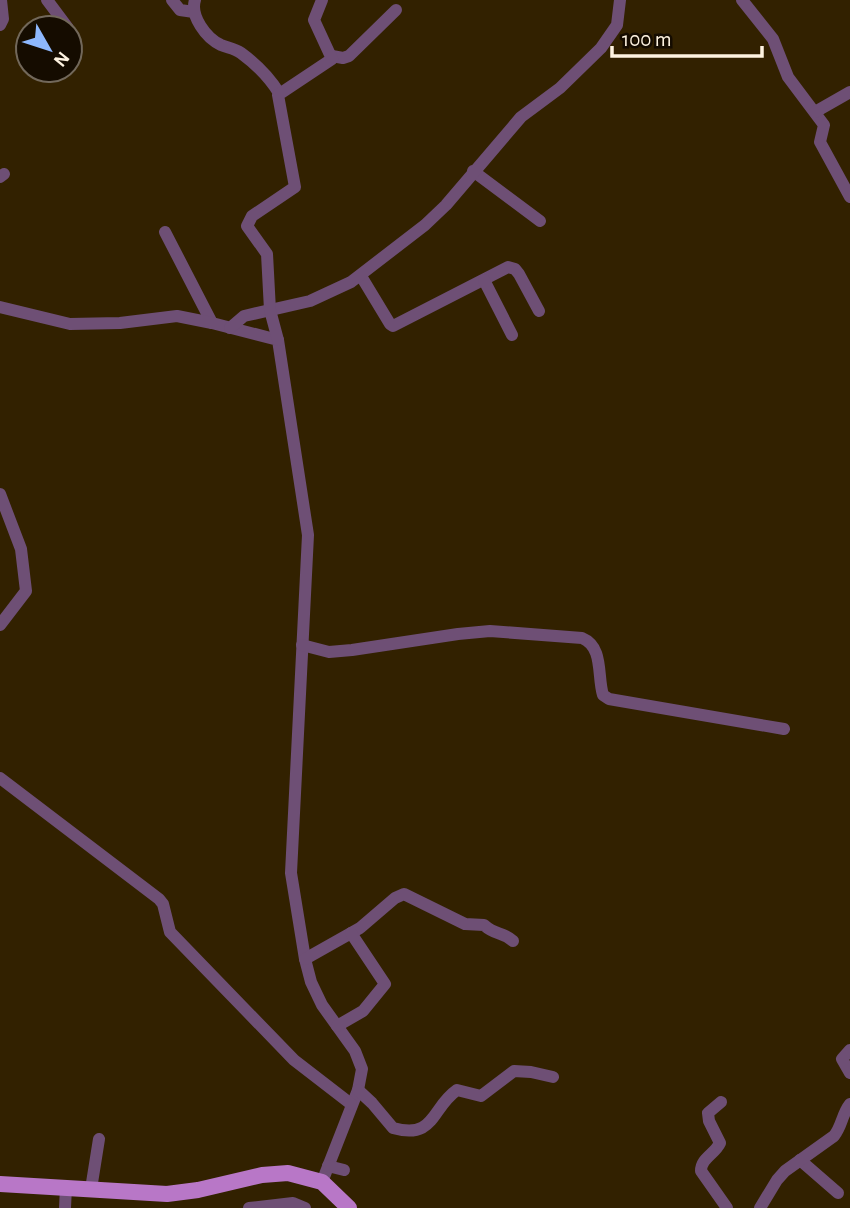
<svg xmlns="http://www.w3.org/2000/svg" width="850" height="1208" viewBox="0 0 850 1208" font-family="'Alegreya Sans',sans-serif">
<rect width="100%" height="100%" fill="#322100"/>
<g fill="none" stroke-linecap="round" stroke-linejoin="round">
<g stroke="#6e4f75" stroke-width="12">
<path d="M47 0 68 28"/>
<path d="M172 0 180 10 194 12"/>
<path d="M195 0C190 16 206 38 221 45 228 48 234 48 241 53 256 64 269 77 279 93"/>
<path d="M742 0 773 39 788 77 824 125 820 142 850 197"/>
<path d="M0 25 3 19 1 0"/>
<path d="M332 56 343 58 349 56 396 10"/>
<path d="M815 112 850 92"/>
<path d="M473 171 540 221"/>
<path d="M0 177 4 174"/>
<path d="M165 232 212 323"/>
<path d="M361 276 390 324 393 326 508 267 515 269 519 274 539 311"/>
<path d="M484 280 512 335"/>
<path d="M0 307 70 324 120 323 177 316 212 323 278 340 308 535 291 873 305 959 311 982 322 1005 355 1051 362 1069 358 1090 322 1182"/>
<path d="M230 328 244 316 310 301 351 282 425 225 446 205 521 117 560 88 601 48 617 25 620 0"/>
<path d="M278 340 270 310 267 254 247 226 252 216 295 187 278 95 332 59 314 20 322 0"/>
<path d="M0 494 21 549 26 591 0 625"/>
<path d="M302 645 329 652 352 650 458 634 490 631 582 638C604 647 597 676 603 695L609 699 784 729"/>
<path d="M0 778 159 899 163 904 170 932 294 1060 351 1104"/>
<path d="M305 959 360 928 395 898 404 894 465 924 484 925C496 936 502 931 513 941"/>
<path d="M337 1026 363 1011 385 984 351 933"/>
<path d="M850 1050 842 1059 850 1073"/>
<path d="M358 1090 372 1103 393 1128C435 1140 431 1108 457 1090L481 1096 514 1071 531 1072 553 1077"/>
<path d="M721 1102 708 1113 709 1121 720 1143C715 1154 701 1158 701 1171L727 1208"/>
<path d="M800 1160 838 1193"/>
<path d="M328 1166 344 1170"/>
<path d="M91 1189 99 1139"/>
<path d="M65 1208 66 1187"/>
<path d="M249 1208 293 1203 305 1208"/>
<path d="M760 1208 777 1180 785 1171 834 1136C842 1126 842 1114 850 1104"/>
</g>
<path stroke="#b877c7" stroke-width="16" d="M0 1184 167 1194 198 1190 262 1175 288 1173 322 1182 349 1208"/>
</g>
<g transform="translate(49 49) rotate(129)"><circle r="33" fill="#150c00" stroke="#72685a" stroke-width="2"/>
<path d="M0-5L12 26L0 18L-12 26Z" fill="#8eb8fd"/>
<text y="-10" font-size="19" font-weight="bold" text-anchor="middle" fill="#fef3e0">N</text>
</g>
<path d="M612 46v10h150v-10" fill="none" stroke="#fef3e0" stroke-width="3.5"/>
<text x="622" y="46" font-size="21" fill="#fef3e0" stroke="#150c00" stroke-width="5" paint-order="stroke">100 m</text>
</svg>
